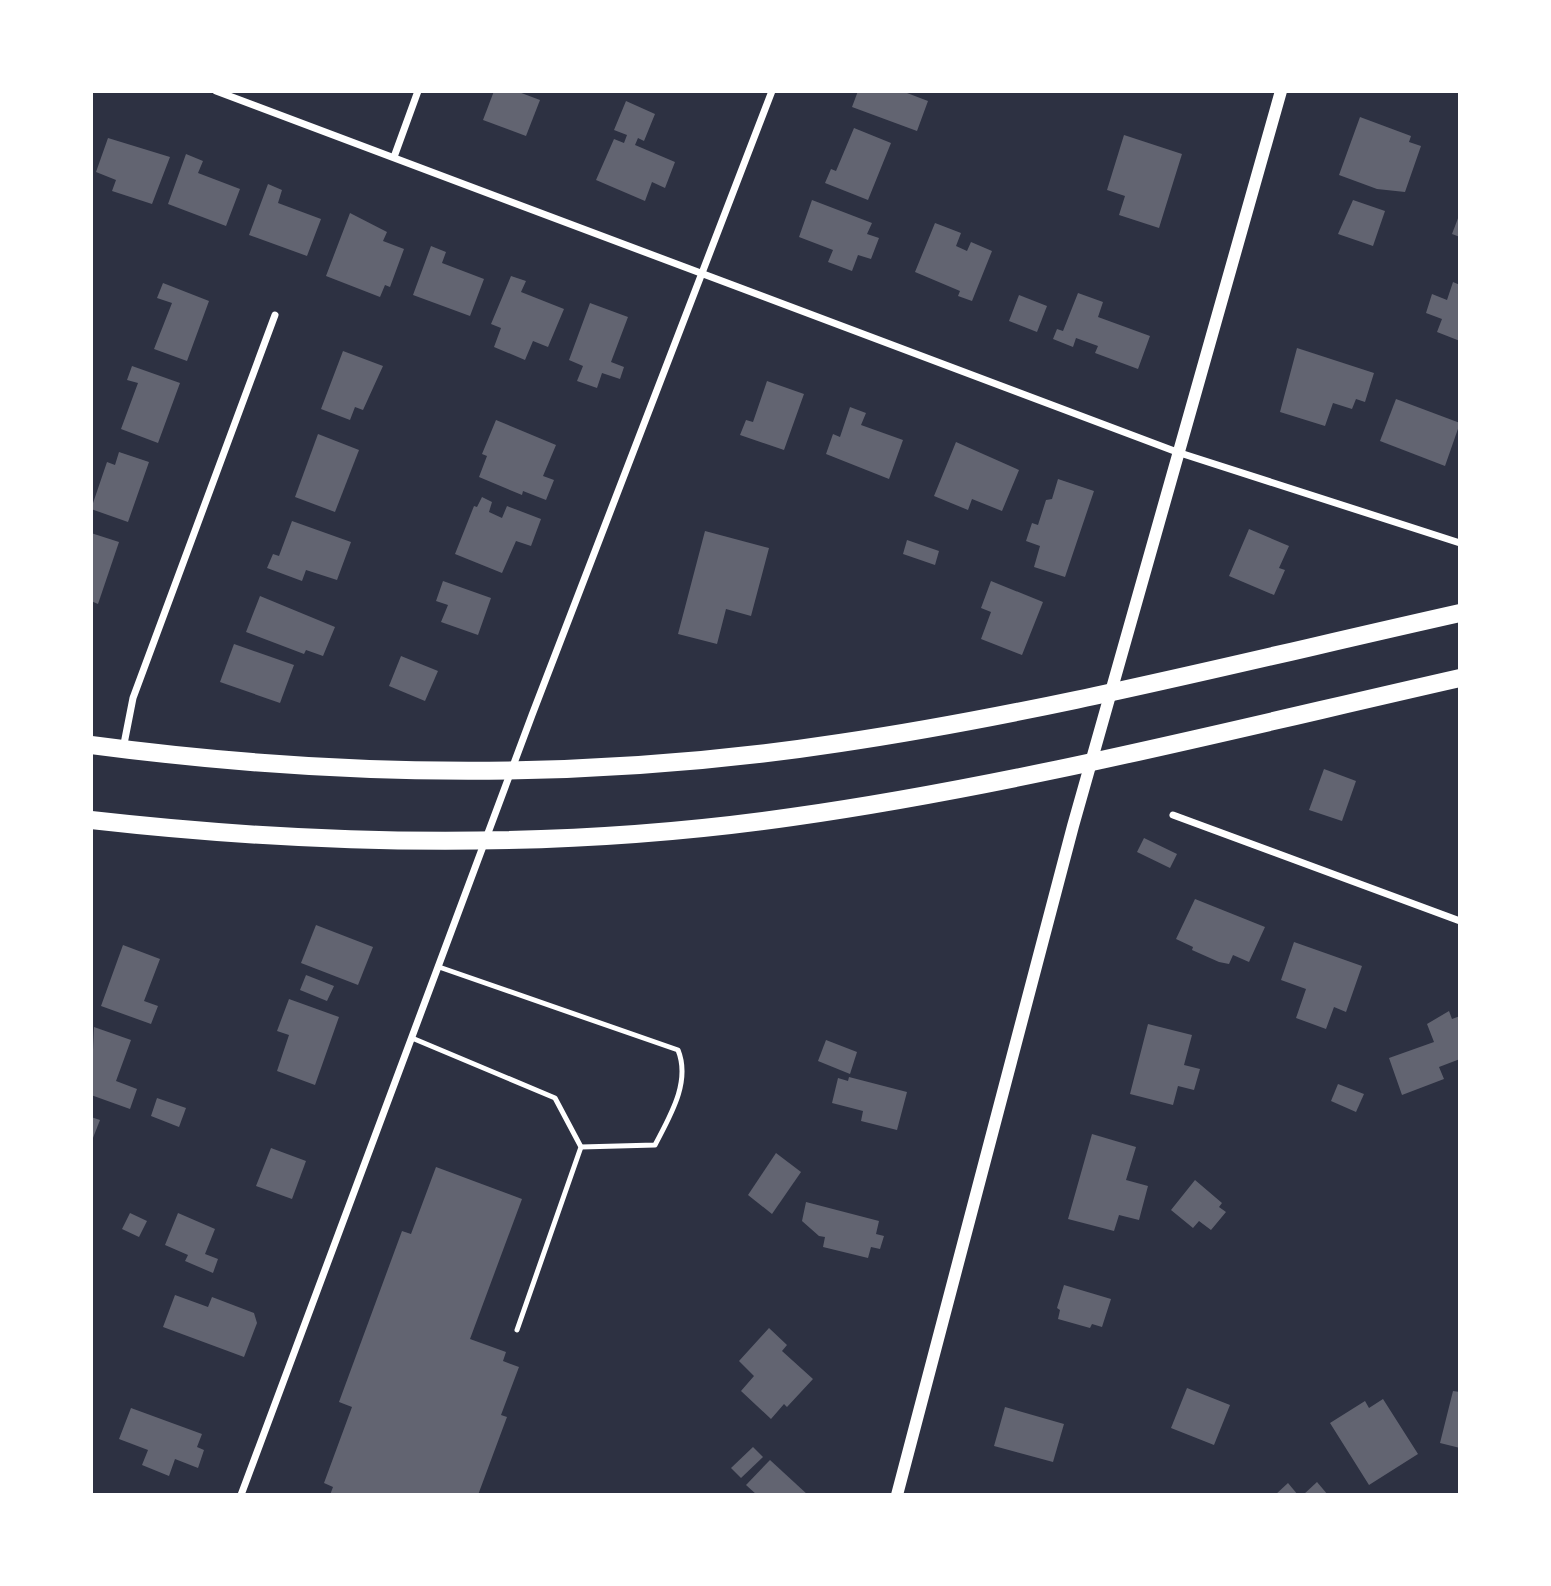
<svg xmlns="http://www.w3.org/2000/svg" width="1551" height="1586" viewBox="0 0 1551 1586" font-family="'Public Sans',sans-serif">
<rect width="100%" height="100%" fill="#2d3142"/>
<g fill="#626471">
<path d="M494 91H516L540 100 526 136 483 120Z"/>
<path d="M858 91H908L907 93 928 101 917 131 852 107Z"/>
<path d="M626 101 655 114 644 141 638 138 635 145 675 162 665 188 652 182 645 201 596 180 614 139 624 143 627 135 614 130Z"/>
<path d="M1360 117 1411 136 1409 142 1421 146 1405 192 1377 189 1339 175Z"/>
<path d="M854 128 891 143 868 200 825 183 831 169 836 171Z"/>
<path d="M1124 135 1182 154 1159 228 1119 215 1125 196 1107 190Z"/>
<path d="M108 138 170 157 152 204 112 191 116 180 96 172Z"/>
<path d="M186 154 203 161 198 173 240 189 226 226 168 204Z"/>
<path d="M268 184 282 190 278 203 321 219 307 256 249 235Z"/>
<path d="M812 200 872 223 867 234 879 238 871 259 858 255 852 271 828 262 833 250 799 237Z"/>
<path d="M1353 200 1385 211 1373 246 1338 234Z"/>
<path d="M350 213 387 232 383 241 404 249 390 287 385 285 380 297 326 276Z"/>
<path d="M1460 213V237L1452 234Z"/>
<path d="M935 223 961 233 956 246 967 251 971 242 992 251 972 301 958 296 960 291 915 272Z"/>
<path d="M431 246 446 252 442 263 484 279 470 316 413 295Z"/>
<path d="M511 276 526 281 521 292 564 309 548 347 533 341 525 360 494 347 501 328 491 324Z"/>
<path d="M1453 282 1460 285V341L1437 332 1442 319 1426 313 1432 294 1447 300Z"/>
<path d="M163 283 209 301 187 361 154 349 172 303 157 298Z"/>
<path d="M1078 293 1103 302 1098 317 1150 336 1138 369 1095 353 1098 346 1076 338 1073 347 1053 339 1057 329 1063 331Z"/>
<path d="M1019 295 1047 306 1037 332 1009 321Z"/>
<path d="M590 303 628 317 611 362 624 367 620 379 602 373 597 388 577 381 583 366 569 360Z"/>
<path d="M1297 348 1374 373 1365 402 1356 399 1352 409 1333 403 1325 426 1280 412Z"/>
<path d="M343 351 383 366 363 410 355 407 350 420 321 409Z"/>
<path d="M132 366 180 383 158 443 121 429 138 383 127 380Z"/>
<path d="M767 381 804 394 784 450 740 435 746 420 753 422Z"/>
<path d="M1396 399 1460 423 1445 466 1380 441Z"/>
<path d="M850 407 866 413 861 425 903 440 889 479 826 454 833 434 840 437Z"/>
<path d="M496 420 556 445 543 476 554 480 546 500 523 491 522 495 479 477 487 456 482 454Z"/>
<path d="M318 434 359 450 335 512 295 497Z"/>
<path d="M956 442 1019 470 1002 511 972 499 968 510 934 496Z"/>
<path d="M119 452 149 462 128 522 91 509 107 462 115 465Z"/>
<path d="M1058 479 1094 491 1065 577 1034 567 1040 546 1026 541 1032 523 1038 525 1046 500 1052 499Z"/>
<path d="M482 497 492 502 489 512 502 518 507 506 541 519 531 546 516 541 502 573 455 554 474 506 477 507Z"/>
<path d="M292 521 351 542 337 580 306 570 302 581 267 568 273 554 279 556Z"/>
<path d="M1249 529 1289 546 1279 568 1285 570 1274 595 1229 576Z"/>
<path d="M705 531 769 548 751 616 726 609 717 644 678 634Z"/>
<path d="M91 533 119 542 98 604 91 601Z"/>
<path d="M907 540 939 551 935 565 903 554Z"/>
<path d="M443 581 491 598 478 635 441 622 448 605 436 601Z"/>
<path d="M991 581 1043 602 1022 655 981 639 991 612 981 608Z"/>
<path d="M260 596 335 627 323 656 306 650 304 654 246 632Z"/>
<path d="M234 644 294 665 280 703 220 682Z"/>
<path d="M401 656 438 671 425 701 389 686Z"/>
<path d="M1324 769 1356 781 1342 821 1309 810Z"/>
<path d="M1144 838 1177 854 1170 868 1137 852Z"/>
<path d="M1195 899 1265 927 1249 962 1233 955 1229 964 1219 962 1192 950 1193 947 1176 939Z"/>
<path d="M316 925 373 947 358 985 301 963Z"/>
<path d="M1294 942 1362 966 1346 1012 1334 1007 1326 1029 1296 1018 1306 989 1281 980Z"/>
<path d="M123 945 160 959 144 1001 158 1006 151 1024 101 1006Z"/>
<path d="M306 975 334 986 327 1001 300 990Z"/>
<path d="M289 999 339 1017 315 1085 277 1071 289 1035 277 1031Z"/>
<path d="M1449 1011 1452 1019 1460 1016V1059L1439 1067 1444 1079 1402 1095 1389 1058 1434 1042 1427 1024Z"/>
<path d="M1148 1024 1192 1035 1184 1065 1200 1069 1194 1090 1178 1086 1173 1105 1130 1094Z"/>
<path d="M94 1027 131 1040 116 1081 137 1089 130 1109 91 1095Z"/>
<path d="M826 1040 857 1052 850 1074 818 1061Z"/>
<path d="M849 1077 907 1092 897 1130 861 1121 863 1111 832 1103 838 1078 848 1081Z"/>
<path d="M1338 1084 1364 1094 1356 1112 1331 1101Z"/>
<path d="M157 1098 186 1108 179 1127 151 1116Z"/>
<path d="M91 1117 100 1120 91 1143Z"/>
<path d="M1092 1134 1136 1147 1126 1180 1148 1186 1139 1220 1119 1215 1114 1231 1068 1219Z"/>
<path d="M271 1148 306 1161 292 1199 256 1186Z"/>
<path d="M776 1153 801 1172 772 1214 748 1195Z"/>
<path d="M436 1167 522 1199 470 1339 506 1352 503 1361 519 1367 501 1415 507 1417 478 1495H330L333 1487 324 1483 352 1407 339 1402 402 1231 411 1234Z"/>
<path d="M1195 1180 1222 1203 1219 1207 1226 1212 1211 1230 1199 1221 1193 1228 1171 1210Z"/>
<path d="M806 1202 879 1221 876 1234 884 1236 880 1249 871 1247 868 1258 823 1247 825 1237 819 1236 802 1221Z"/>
<path d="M130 1213 147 1221 139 1237 122 1229Z"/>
<path d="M178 1213 215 1229 205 1254 218 1259 213 1273 185 1261 188 1255 165 1245Z"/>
<path d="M1064 1285 1111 1299 1102 1327 1092 1324 1090 1328 1058 1319 1060 1310 1057 1308Z"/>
<path d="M175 1295 208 1307 212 1297 254 1313 257 1323 244 1357 163 1327Z"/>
<path d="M769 1328 787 1345 782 1351 813 1379 787 1407 784 1404 771 1419 741 1391 754 1376 739 1361Z"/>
<path d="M1187 1388 1230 1405 1214 1445 1171 1428Z"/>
<path d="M1453 1391 1460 1392V1448L1440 1443Z"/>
<path d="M1383 1399 1418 1454 1369 1485 1330 1423 1365 1401 1369 1408Z"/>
<path d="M1005 1407 1064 1424 1053 1462 994 1446Z"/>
<path d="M131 1408 202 1434 197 1447 204 1450 198 1468 175 1459 169 1476 142 1465 148 1450 119 1439Z"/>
<path d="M753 1447 763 1457 741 1478 731 1468Z"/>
<path d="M770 1460 808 1495H757L746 1485Z"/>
<path d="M1317 1482 1328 1495H1303Z"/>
<path d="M1288 1483 1298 1495H1275Z"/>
</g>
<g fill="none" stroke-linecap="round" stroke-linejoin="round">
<g stroke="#fff" stroke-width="5">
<path d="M439 967 678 1050C691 1082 670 1116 655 1145L581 1147"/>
<path d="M412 1038 555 1098 581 1147 517 1330"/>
</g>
<g stroke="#fff" stroke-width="7">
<path d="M216 91 1177 452 1460 543"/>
<path d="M394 157 418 91"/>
<path d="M123 749 133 698 275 315"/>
<path d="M1173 815 1460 921"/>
<path d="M241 1495 532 715 772 91"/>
</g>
<path stroke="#fff" stroke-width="12" d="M897 1495 1073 826 1281 91"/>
<g stroke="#fff" stroke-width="18">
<path d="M91 745C339 778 592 781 840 743 1049 712 1254 659 1460 613"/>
<path d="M91 820C321 846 563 850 792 817 1017 785 1239 728 1460 678"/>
</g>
</g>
<rect width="1551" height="1586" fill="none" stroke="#ffffff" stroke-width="186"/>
</svg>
